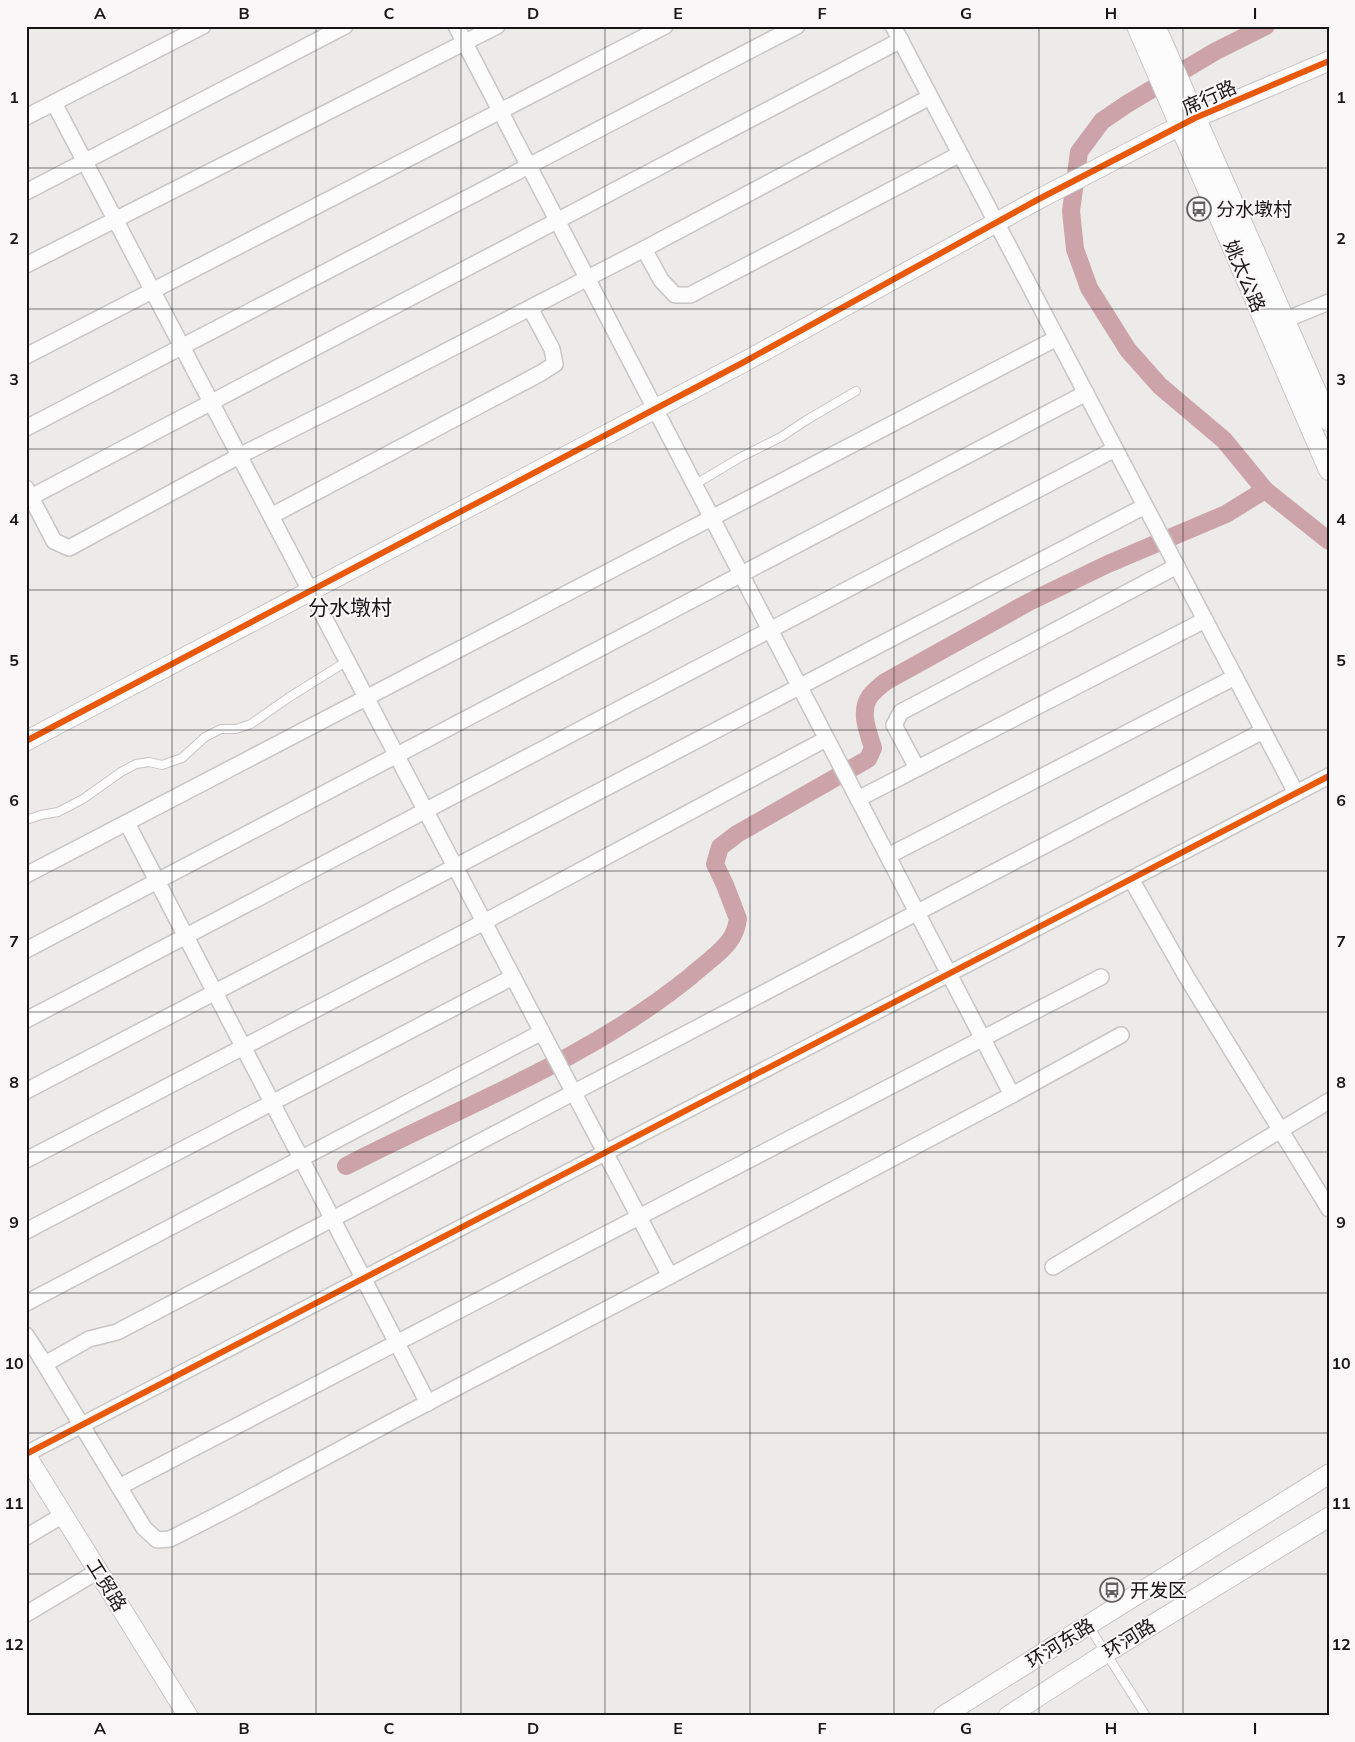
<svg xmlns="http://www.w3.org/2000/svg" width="1355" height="1742" viewBox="0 0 1355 1742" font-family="Mulish,'Noto Sans SC',sans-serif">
<rect width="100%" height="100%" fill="#edeaea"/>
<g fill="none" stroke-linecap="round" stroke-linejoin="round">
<g stroke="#cda3aa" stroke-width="18">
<path d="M1266 26 1216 51 1127 104 1102 121 1079 152 1071 211 1075 249 1089 288 1128 350 1160 386 1224 440 1265 490 1329 541"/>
<path d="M346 1166C462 1106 588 1060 691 976 703 965 724 951 732 937 735 932 737 925 738 919L725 885 715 864 720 847 737 834 868 759 873 748C868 731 859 712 870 696 874 691 880 686 885 682L1029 602 1108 564 1226 514 1265 490"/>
</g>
<g stroke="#c7c5c5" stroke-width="10">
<g id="service">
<path d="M694 485 741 457 781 437 805 421 856 391"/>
<path d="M26 820 41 815 58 812 83 799 121 772 136 764 149 762 162 765 182 758 205 737 221 729H236L251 724 288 698 347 661"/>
<path d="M1088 1625 1146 1716"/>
</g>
</g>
<g stroke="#c7c5c5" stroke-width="18">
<g id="minor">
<path d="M456 26 1012 1095"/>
<path d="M893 26 1296 793"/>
<path d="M54 103 670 1276"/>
<path d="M26 117 203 26"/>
<path d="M26 192 345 26"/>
<path d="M644 249 661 280 675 295H690L960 154"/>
<path d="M26 265 497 26"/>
<path d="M1275 324 1329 302"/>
<path d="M26 356 665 26"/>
<path d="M26 428 797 26"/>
<path d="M26 488 54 541 69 548 239 456 371 390 644 249 930 97"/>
<path d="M31 497 901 40"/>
<path d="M271 516 541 373 555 364 552 349 530 308"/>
<path d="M917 768 894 725 901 712 1177 566"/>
<path d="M858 799 1205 620"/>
<path d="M127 823 428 1403"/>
<path d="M888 856 1235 677"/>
<path d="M26 875 1057 338"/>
<path d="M1131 879 1186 976 1329 1209"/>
<path d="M26 950 1086 393"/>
<path d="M26 1020 1115 449"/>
<path d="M26 1091 1145 506"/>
<path d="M26 1160 484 922 826 739"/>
<path d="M26 1231 513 977"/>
<path d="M1053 1267 1329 1101"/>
<path d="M26 1303 542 1032"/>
<path d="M26 1335 39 1355 144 1528 157 1540 170 1539 225 1511 391 1422 670 1276 1012 1095 1121 1035"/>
<path d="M45 1364 89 1339 117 1332 1263 731"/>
<path d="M26 1454 1329 776"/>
<path d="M119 1487 1101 977"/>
<path d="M26 1537 63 1515"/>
<path d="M26 1614 98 1571"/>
</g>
</g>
<g stroke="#c7c5c5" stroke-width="21">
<g id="tertiary">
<path d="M26 741 744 362 1037 200 1195 118 1329 61"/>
<path d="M26 1455 188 1716"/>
<path d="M943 1716 1329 1474"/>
<path d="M1008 1716 1106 1653 1329 1517"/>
</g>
</g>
<g stroke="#c7c5c5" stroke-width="22">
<g id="secondary">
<path d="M1137 26 1329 470"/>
<path d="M1155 26 1329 421"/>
</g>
</g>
<use href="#service" stroke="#fcfcfc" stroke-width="8"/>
<use href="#minor" stroke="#fcfcfc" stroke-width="15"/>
<use href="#tertiary" stroke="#fcfcfc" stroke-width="19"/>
<use href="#secondary" stroke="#fcfcfc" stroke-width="20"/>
<g stroke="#fbf6f7" stroke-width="9">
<g id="cycleway">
<path d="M26 741 744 362 1037 200 1195 118 1329 61"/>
<path d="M26 1454 1329 776"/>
</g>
</g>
<use href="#cycleway" stroke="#e8590c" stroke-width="6"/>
</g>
<path fill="none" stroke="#171516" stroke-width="1" stroke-opacity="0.55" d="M172 26V1716M316 26V1716M461 26V1716M605 26V1716M750 26V1716M894 26V1716M1039 26V1716M1183 26V1716M26 168H1329M26 309H1329M26 449H1329M26 590H1329M26 730H1329M26 871H1329M26 1012H1329M26 1152H1329M26 1293H1329M26 1433H1329M26 1574H1329"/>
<defs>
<g id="bus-ring" transform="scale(1.25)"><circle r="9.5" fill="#fbf6f7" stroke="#626060" stroke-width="1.5"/><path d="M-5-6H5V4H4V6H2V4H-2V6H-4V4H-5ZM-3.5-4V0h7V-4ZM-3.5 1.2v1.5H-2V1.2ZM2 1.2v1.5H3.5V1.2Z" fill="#626060"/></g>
</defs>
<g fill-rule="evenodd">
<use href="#bus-ring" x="1199" y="209"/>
<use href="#bus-ring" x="1112" y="1590"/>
</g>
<g text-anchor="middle" stroke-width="4" stroke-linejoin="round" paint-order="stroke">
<g font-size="19" fill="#171516" stroke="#fbf6f7">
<text transform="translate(1209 97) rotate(-24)" y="7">席行路</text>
<text transform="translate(1245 276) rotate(67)" y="7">姚太公路</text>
<text transform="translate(107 1585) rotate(58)" y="7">工贸路</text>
<text transform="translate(1129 1638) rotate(-32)" y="7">环河路</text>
<text transform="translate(1060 1643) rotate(-32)" y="7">环河东路</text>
</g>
<g font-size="19" fill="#171516" stroke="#fbf6f7" text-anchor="start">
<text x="1216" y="216">分水墩村</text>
<text x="1130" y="1597">开发区</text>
</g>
<g font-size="21" fill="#171516" stroke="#fbf6f7">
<text x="350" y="615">分水墩村</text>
</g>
</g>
<rect width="1355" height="1742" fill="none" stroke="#fbf6f7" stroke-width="55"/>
<rect x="28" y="28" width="1300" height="1686" fill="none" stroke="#171516" stroke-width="2"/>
<g font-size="16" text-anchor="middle" font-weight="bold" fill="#171516">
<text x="100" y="19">A</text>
<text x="244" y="19">B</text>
<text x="389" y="19">C</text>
<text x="533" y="19">D</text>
<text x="678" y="19">E</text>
<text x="822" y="19">F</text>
<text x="966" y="19">G</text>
<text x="1111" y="19">H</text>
<text x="1255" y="19">I</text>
<text x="14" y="103">1</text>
<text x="1341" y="103">1</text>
<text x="14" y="244">2</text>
<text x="1341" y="244">2</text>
<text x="14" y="385">3</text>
<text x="1341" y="385">3</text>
<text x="14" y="525">4</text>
<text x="1341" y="525">4</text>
<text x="14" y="666">5</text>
<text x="1341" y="666">5</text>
<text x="14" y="806">6</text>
<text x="1341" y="806">6</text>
<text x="14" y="947">7</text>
<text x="1341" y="947">7</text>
<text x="14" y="1088">8</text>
<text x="1341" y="1088">8</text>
<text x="14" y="1228">9</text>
<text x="1341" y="1228">9</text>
<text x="14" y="1369">10</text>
<text x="1341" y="1369">10</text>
<text x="14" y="1509">11</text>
<text x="1341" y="1509">11</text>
<text x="14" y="1650">12</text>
<text x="1341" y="1650">12</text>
<text x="100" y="1734">A</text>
<text x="244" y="1734">B</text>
<text x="389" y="1734">C</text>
<text x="533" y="1734">D</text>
<text x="678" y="1734">E</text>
<text x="822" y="1734">F</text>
<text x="966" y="1734">G</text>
<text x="1111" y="1734">H</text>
<text x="1255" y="1734">I</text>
</g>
</svg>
